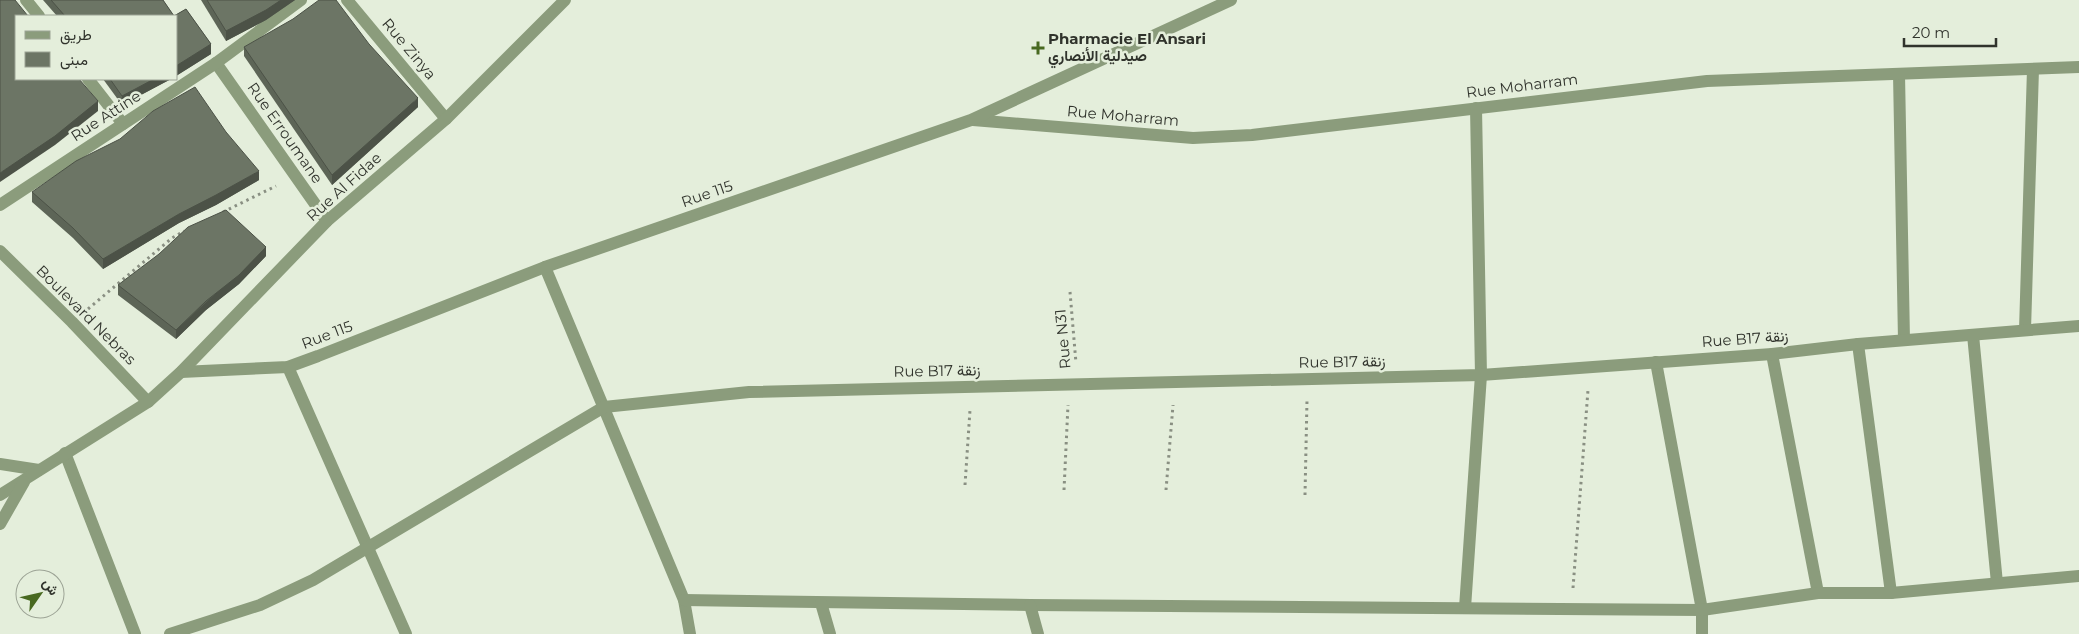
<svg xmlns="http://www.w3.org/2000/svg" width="2079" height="634" viewBox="0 0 2079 634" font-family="Montserrat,Vazirmatn,sans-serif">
<rect width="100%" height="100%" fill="#e4eedb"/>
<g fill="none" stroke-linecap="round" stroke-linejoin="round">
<g stroke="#898f82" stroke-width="3" stroke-dasharray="2.5 4" stroke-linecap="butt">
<path d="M223 212 276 186"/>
<path d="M1070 292 1076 363"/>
<path d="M88 309 172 238 184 231"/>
<path d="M965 485 970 410"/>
<path d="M1064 490 1068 405"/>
<path d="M1166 490 1173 405"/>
<path d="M1305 495 1307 400"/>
<path d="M1573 588 1588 390"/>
</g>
<g stroke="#8b9c7c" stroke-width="12">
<path d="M26 0 39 16"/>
<path d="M347 0 446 119"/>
<path d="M216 63 327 221"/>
<path d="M1899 74 1904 340"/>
<path d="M88 79 123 124"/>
<path d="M973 120 1193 138 1252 135 1707 81 2079 67"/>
<path d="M0 205 216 63 301 0"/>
<path d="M0 251 72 322 148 402"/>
<path d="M545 267 684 600 690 634"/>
<path d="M2025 330 2033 69"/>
<path d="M1973 335 1997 583"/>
<path d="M1858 344 1891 593"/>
<path d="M1772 354 1818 593"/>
<path d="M1656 362 1702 610V634"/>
<path d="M288 367 406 634"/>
<path d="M181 372 288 367 318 356 545 267 971 120 1231 0"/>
<path d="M65 453 135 634"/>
<path d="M0 464 39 470"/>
<path d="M0 495 148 402 181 372 327 221 446 119 565 0"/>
<path d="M0 524 24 482"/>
<path d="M684 600 1030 605 1702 610 1818 593H1891L2079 576"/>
<path d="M821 603 830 634"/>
<path d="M1030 605 1038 634"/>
<path d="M1465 608 1481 375 1476 108"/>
<path d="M170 634 260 605 313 580 604 407 749 392 1481 375 1772 354 1858 344 2079 326"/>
</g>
</g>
<g fill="#5d6557">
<path d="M43 0H163L174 16 186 9 211 44V54L176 76V16H57Z"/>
<path d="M201 0H295L266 20 226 41Z"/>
<path d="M369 44 418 107 332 185 244 56V47Z"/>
<path d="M103 79H171L122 105Z"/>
<path d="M259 180 216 205 179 223 103 269 73 238 32 202V192Z"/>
<path d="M266 256 239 284 206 310 176 339 118 295V285Z"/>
</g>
<g fill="#4c5247">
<path d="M281 0H295L266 20 226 41V31Z"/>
<path d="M211 44V54L176 76V66Z"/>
<path d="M154 79H171L122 105V96Z"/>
<path d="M418 98V107L332 185V175Z"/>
<path d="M98 101V111L55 145 0 182V173Z"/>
<path d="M259 171V180L216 205 179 223 103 269V259L179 214Z"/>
<path d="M266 247V256L239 284 206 310 176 339V330Z"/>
</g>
<g fill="#6c7565" stroke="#4c5247">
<path d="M0 0H15L28 16H16V79H79L98 101 55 136 0 173Z"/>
<path d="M51 0H163L174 16 186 9 211 44 176 66V16H65Z"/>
<path d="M207 0H281L266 10 226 31Z"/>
<path d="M319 0H336L369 44 418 98 332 175 244 47 293 19Z"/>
<path d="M110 79H154L122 96Z"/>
<path d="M195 87 226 132 259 171 216 195 179 214 103 259 73 228 32 192 76 161 120 139 153 111Z"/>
<path d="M226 210 266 247 239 275 206 301 176 330 118 285 159 254 188 227Z"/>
</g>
<path fill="#486920" stroke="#e4eedb" stroke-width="2" d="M1035.5 40.5h5v5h5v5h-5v5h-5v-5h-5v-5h5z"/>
<g text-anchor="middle" stroke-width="5" stroke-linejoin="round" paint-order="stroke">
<g font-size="15" font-weight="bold" fill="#30332c" stroke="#e4eedb" text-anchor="start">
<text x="1048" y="44">Pharmacie El Ansari<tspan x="1048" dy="17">صيدلية الأنصاري</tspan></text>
</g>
<g font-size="15" fill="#30332c" stroke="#e4eedb">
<text transform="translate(409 49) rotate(50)" y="5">Rue Zinya</text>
<text transform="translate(1522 86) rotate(-7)" y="5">Rue Moharram</text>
<text transform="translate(106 116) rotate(-33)" y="5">Rue Attine</text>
<text transform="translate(1123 116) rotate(5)" y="5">Rue Moharram</text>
<text transform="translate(285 133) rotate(55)" y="5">Rue Erroumane</text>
<text transform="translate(344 187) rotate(-42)" y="5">Rue Al Fidae</text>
<text transform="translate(707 194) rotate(-19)" y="5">Rue 115</text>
<text transform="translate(86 315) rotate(45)" y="5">Boulevard Nebras</text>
<text transform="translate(327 335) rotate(-21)" y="5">Rue 115</text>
<text transform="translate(1063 339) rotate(-95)" y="5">Rue N31</text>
<text transform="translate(1745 339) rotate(-4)" y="5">Rue B17 زنقة</text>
<text transform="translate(1342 362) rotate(-1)" y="5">Rue B17 زنقة</text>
<text transform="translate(937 371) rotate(-1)" y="5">Rue B17 زنقة</text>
</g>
</g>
<rect x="15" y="15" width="162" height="65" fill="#e4eedb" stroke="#9ca395"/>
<rect x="25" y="31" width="25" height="8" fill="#8b9c7c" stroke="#9ca395"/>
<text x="60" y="40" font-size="15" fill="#30332c">طريق</text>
<rect x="25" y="52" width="25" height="15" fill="#6c7565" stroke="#9ca395"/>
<text x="60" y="65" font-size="15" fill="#30332c">مبنى</text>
<g transform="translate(40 594) rotate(56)"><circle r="24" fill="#e4eedb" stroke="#9ca395"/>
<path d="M0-4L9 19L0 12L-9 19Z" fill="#486920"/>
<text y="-8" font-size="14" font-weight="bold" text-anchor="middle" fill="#30332c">ش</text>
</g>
<path d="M1904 38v8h92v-8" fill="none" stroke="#30332c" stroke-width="2.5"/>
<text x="1912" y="38" font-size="15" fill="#30332c" stroke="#e4eedb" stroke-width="4" paint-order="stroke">20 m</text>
</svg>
